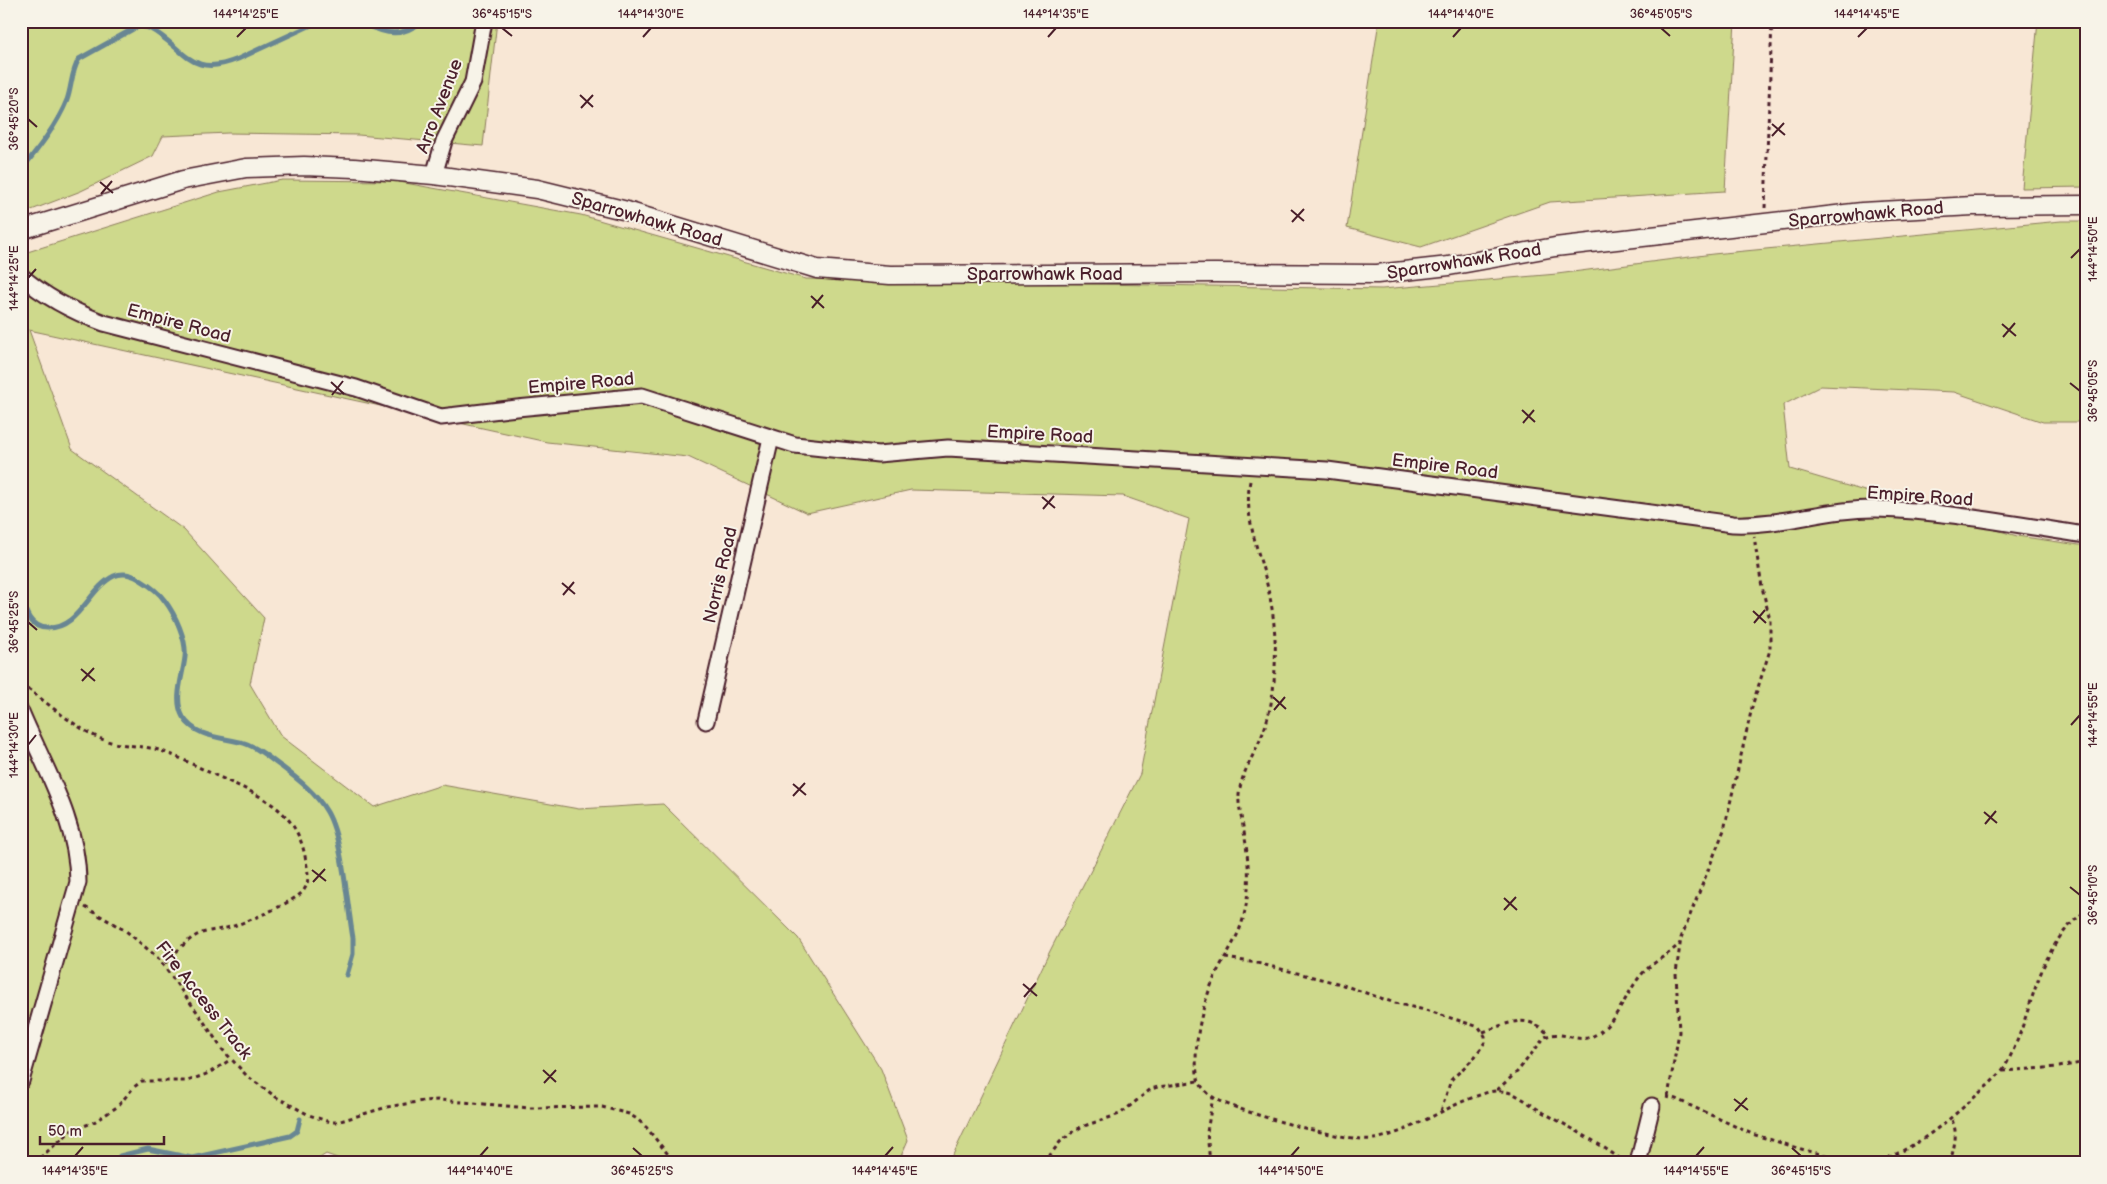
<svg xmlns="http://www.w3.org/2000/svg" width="2107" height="1184" viewBox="0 0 2107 1184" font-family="'Balsamiq Sans',sans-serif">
<rect width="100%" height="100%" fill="#f8e7d5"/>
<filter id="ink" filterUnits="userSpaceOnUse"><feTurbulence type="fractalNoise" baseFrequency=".02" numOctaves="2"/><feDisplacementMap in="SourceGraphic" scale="10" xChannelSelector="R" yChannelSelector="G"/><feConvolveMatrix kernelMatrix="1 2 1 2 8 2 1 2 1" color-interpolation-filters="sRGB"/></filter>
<g filter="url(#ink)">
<g fill="#ced98c" stroke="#8c7c5c">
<path d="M21 21H497L483 146 358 135 228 133 163 136 153 156 81 191 21 214Z"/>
<path d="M1379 21H1735L1725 191 1550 202 1421 247 1347 228Z"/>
<path d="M2038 21H2086V187L2022 188Z"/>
<path d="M282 180 394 181 581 215 806 279 1382 289 1557 274 1713 254 2061 221H2086V422H2043L1954 392 1821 386 1783 405 1790 469 2017 536 2086 546V1163H956L952 1157 1049 953 1140 774 1189 519 1123 496 911 490 807 513 688 457 547 442 29 330 72 449 184 530 264 618 250 684 281 736 374 807 442 785 579 809 663 804 798 938 881 1069 908 1140 898 1163H351L326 1154 312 1163H21V254L219 192Z"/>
</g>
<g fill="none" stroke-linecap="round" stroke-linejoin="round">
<g stroke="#688693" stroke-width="5">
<path d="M357 21C385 32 396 41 423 21"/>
<path d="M21 170C38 149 57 125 67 100 72 86 71 72 79 59L133 29 141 26 149 28C186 48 189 79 238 59L320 21"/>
<path d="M21 464 23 470 21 493"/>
<path d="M21 595C25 610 29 628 47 628 79 629 89 588 114 576 123 572 131 574 139 579 149 585 159 592 165 601 175 614 187 640 185 657 183 676 173 699 183 717 196 738 222 737 244 743 258 747 270 759 282 767 299 780 316 793 327 812 343 840 347 904 353 938V954L347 975"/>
<path d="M113 1163 120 1156 148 1149 192 1158 290 1136 297 1131 300 1119"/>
</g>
<g stroke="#4a1f2b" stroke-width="19">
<g id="minor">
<path d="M434 175 444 141 473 82 484 21"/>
<path d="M21 276C45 297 74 312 104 323L356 388 441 417 517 408 642 396 795 445 878 454 948 448 1327 470 1733 524C1781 526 1829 508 1877 509 1947 511 2016 525 2086 535"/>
<path d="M21 712C44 767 78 822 78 882L21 1081"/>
<path d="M706 721 771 438"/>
<path d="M1638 1163 1652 1106"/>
</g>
</g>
<g stroke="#4a1f2b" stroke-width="21">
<path id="tertiary" d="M21 230 183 180 246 168 304 166 354 168 434 175 537 189 627 211 817 269 890 275 1215 273 1377 274 1449 266 1555 247 1862 212 1973 206 2086 205"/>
</g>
<g stroke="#4a1f2b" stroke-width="3" stroke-dasharray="4 4" stroke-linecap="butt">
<path d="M1765 208 1772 21"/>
<path d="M1250 481C1243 519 1261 555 1269 593 1276 624 1277 659 1273 691 1271 707 1267 723 1261 738 1253 757 1241 774 1239 794 1238 807 1242 819 1244 832 1249 861 1251 890 1243 919 1238 938 1226 954 1217 972 1203 1001 1193 1041 1197 1073 1198 1085 1206 1093 1216 1099 1239 1112 1349 1143 1374 1139 1409 1133 1441 1109 1474 1097 1483 1094 1491 1090 1501 1091 1517 1092 1530 1105 1544 1113 1571 1128 1598 1142 1623 1161"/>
<path d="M21 684C47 702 71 725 99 738 117 746 136 745 155 749 177 755 197 767 217 776 258 795 295 807 305 856 307 867 311 880 304 890 297 901 245 923 230 927 220 930 208 930 197 935 184 942 174 955 163 965"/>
<path d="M85 907 126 931 157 957 200 1016 222 1049 247 1076 276 1097 309 1115 330 1122H337L387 1107 423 1101 440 1100 529 1108 602 1107 629 1114 637 1119 646 1127 675 1163"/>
<path d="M1225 958 1257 963 1337 983 1395 1003 1429 1011 1479 1027 1485 1036V1042L1474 1058 1451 1080 1441 1111"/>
<path d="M1483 1032C1509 1023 1527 1012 1549 1035"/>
<path d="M2003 1071 2059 1067 2086 1062"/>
<path d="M1497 1090 1517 1072 1545 1037C1561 1029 1577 1044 1593 1036 1616 1025 1626 993 1641 975 1652 962 1669 955 1680 943"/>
<path d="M1666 1097 1676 1099 1752 1134 1808 1151 1860 1163"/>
<path d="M1668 1097 1679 1032 1676 973 1681 938 1724 830 1753 703 1770 650V620L1762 587 1754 537"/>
<path d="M34 1163 71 1131 94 1122 117 1107 134 1087 142 1081H188L209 1073 230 1060"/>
<path d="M1044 1163 1060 1142 1070 1134 1081 1127 1120 1114 1151 1089 1158 1087 1198 1081"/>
<path d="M1210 1163 1207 1132 1213 1097"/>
<path d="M1873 1163C1913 1151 1947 1122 1977 1095 1989 1084 2001 1075 2008 1061 2034 1011 2036 946 2086 911"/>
<path d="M1950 1163C1954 1146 1959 1133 1951 1118"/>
</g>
<use href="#minor" stroke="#f7f3e8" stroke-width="15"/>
<use href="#tertiary" stroke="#f7f3e8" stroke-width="18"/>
</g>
</g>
<path fill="none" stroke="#4a1f2b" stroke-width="2" d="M502 28 512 36M1661 28 1670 36M237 37 246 28M643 37 651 28M1048 37 1056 28M1453 37 1461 28M1858 37 1867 28M580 95 593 107M581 108 593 95M28 119 37 127M1772 124 1785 135M1772 136 1784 123M100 182 113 193M101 194 112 181M1291 210 1304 221M1292 222 1304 209M2071 258 2080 249M28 278 36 269M811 296 824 308M812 308 823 295M2002 324 2016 336M2003 337 2015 323M331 382 344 394M2070 383 2080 391M332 395 343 381M1522 410 1535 422M1523 423 1534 410M1042 497 1055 508M1043 509 1054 496M562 583 575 594M563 595 574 582M1753 611 1766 623M28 622 37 630M1754 623 1765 610M81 669 95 681M82 681 94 668M1273 697 1286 709M1274 710 1285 697M2071 725 2080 715M28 745 36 735M793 784 806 795M793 796 805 783M1984 812 1997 823M1985 824 1996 811M312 870 326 881M313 882 325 869M2070 887 2080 895M1504 898 1517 910M1504 910 1516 897M1023 984 1037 996M1024 997 1036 983M543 1070 556 1082M544 1083 556 1070M1734 1099 1748 1110M1735 1111 1747 1098M633 1148 642 1156M1792 1148 1801 1156M75 1156 83 1147M480 1156 488 1147M885 1156 893 1147M1291 1156 1299 1147M1696 1156 1704 1147"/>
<g text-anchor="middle" stroke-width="4" stroke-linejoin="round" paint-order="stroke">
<g font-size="18" fill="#4a1f2b" stroke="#f7f3e8">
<text transform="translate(439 106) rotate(-69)" y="6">Arro Avenue</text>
<text transform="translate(1866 214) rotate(-5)" y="6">Sparrowhawk Road</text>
<text transform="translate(647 219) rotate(16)" y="6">Sparrowhawk Road</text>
<text transform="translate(1464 261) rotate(-9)" y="6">Sparrowhawk Road</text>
<text x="1045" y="280">Sparrowhawk Road</text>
<text transform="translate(179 323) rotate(15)" y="6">Empire Road</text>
<text transform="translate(581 383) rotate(-5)" y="6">Empire Road</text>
<text transform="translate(1040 434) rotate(3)" y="6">Empire Road</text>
<text transform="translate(1445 466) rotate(7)" y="6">Empire Road</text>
<text transform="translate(1920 496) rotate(4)" y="6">Empire Road</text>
<text transform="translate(720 575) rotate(-77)" y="6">Norris Road</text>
<text transform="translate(204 1000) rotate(52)" y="6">Fire Access Track</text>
</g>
</g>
<rect width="2107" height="1184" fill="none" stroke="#f7f3e8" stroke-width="55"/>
<path d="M40 1136v8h124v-8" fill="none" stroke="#4a1f2b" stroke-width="2.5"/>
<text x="48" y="1136" font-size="15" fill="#4a1f2b" stroke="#f7f3e8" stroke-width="4" paint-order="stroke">50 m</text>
<rect x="28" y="28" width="2052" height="1128" fill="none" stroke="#4a1f2b" stroke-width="2"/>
<g font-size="12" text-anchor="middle" fill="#4a1f2b">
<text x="246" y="18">144°14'25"E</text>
<text x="502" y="18">36°45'15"S</text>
<text x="651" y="18">144°14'30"E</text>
<text x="1056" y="18">144°14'35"E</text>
<text x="1461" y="18">144°14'40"E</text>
<text x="1661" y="18">36°45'05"S</text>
<text x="1867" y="18">144°14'45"E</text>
<text transform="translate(14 119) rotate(-90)" y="4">36°45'20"S</text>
<text transform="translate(2093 249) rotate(-90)" y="4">144°14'50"E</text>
<text transform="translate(14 278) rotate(-90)" y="4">144°14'25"E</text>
<text transform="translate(2093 391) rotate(-90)" y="4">36°45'05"S</text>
<text transform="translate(14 622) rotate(-90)" y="4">36°45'25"S</text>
<text transform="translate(2093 715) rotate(-90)" y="4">144°14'55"E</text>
<text transform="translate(14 745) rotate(-90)" y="4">144°14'30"E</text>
<text transform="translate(2093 895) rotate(-90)" y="4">36°45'10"S</text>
<text x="75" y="1175">144°14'35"E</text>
<text x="480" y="1175">144°14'40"E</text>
<text x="642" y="1175">36°45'25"S</text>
<text x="885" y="1175">144°14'45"E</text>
<text x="1291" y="1175">144°14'50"E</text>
<text x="1696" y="1175">144°14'55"E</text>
<text x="1801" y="1175">36°45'15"S</text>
</g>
</svg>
